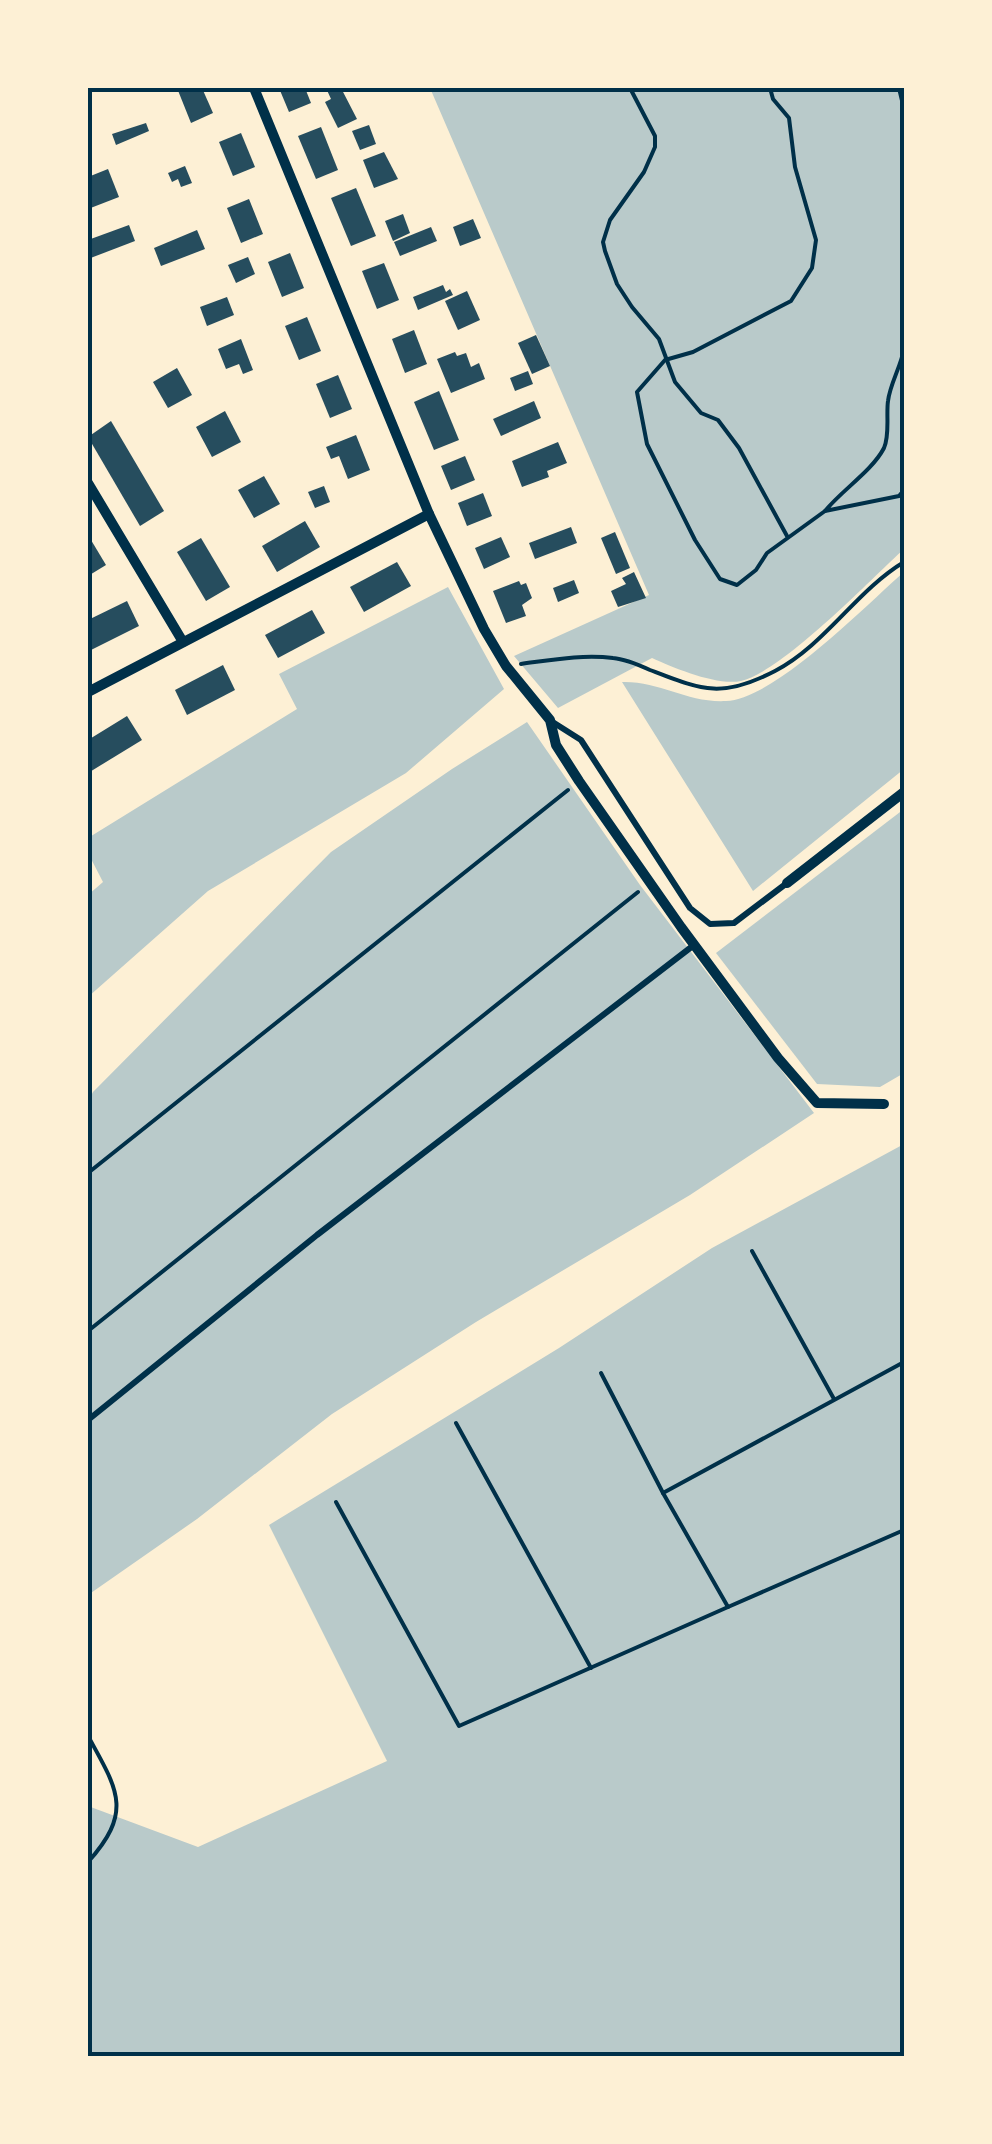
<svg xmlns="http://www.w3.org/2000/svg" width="992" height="2144" viewBox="0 0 992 2144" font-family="'Work Sans',sans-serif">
<rect width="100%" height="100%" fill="#fdf0d5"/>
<g fill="#b9caca">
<path d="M430 88H904V549C869 581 783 671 741 681 717 686 674 668 652 658L558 708 514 656 649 595Z"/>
<path d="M904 572V769L753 891 622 682C660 681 687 703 726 701 775 699 866 605 904 572Z"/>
<path d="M448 587 504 689 406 773 208 891 88 997V895L103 882 88 853V838L297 709 279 674Z"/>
<path d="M527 722 640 885 814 1113 690 1195 476 1322 332 1414 197 1519 88 1595V1101L93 1092 331 852 452 769Z"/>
<path d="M904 809V1073L880 1087 817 1084 716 953Z"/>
<path d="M904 1144V2056H88V1806L198 1847 387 1761 269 1525 559 1348 712 1248Z"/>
</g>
<g fill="#264d5e">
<path d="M177 88H202L213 113 191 123Z"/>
<path d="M279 88H305L311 103 289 112Z"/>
<path d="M326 88H341L357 119 338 128 325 102 331 99Z"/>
<path d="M146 123 149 131 116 145 112 134Z"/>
<path d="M369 125 376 144 360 150 352 131Z"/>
<path d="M321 127 338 170 316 179 298 136Z"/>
<path d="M241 133 255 167 233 176 219 142Z"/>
<path d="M384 152 398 179 374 188 363 160Z"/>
<path d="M185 166 192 183 181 187 178 179 172 182 168 173Z"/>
<path d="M108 169 119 197 88 209V177Z"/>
<path d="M356 188 376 236 351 246 331 198Z"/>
<path d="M249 199 263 234 241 243 227 208Z"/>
<path d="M403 214 410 233 393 241 385 221Z"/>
<path d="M473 219 481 238 460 246 453 227Z"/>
<path d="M129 225 135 241 88 259V240Z"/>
<path d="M431 227 437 241 400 256 394 242Z"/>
<path d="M197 230 205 249 161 266 154 248Z"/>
<path d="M290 253 304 288 282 297 268 262Z"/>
<path d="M248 257 255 274 236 283 228 265Z"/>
<path d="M384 263 399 300 377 309 362 271Z"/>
<path d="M443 285 446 292 450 289 453 295 418 310 413 297Z"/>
<path d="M467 291 480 320 458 330 445 301Z"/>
<path d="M227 297 234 315 207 326 200 307Z"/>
<path d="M307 317 321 351 299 360 285 326Z"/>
<path d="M414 330 427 364 405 373 392 339Z"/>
<path d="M536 335 550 366 532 374 518 343Z"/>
<path d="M241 339 253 370 243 374 239 364 226 369 218 349Z"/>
<path d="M455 352 457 356 466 353 471 367 479 363 485 379 451 393 437 359Z"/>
<path d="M177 368 192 395 168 408 153 382Z"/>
<path d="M528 371 533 384 515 391 510 378Z"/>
<path d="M338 375 352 409 330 418 316 384Z"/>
<path d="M439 391 459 440 434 450 414 402Z"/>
<path d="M534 401 541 418 501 436 493 419Z"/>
<path d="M225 411 241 442 212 457 196 427Z"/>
<path d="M111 421 164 511 140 526 88 437Z"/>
<path d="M356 435 370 470 348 479 339 456 331 459 326 447Z"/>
<path d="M558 442 567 463 547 471 549 477 522 487 512 461Z"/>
<path d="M465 456 475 480 451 490 441 466Z"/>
<path d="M264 476 280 504 254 518 238 490Z"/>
<path d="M324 486 330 502 315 508 308 492Z"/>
<path d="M483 493 492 516 467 526 458 503Z"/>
<path d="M305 521 320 547 277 572 262 546Z"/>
<path d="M571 527 577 543 535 559 529 543Z"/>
<path d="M615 532 630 568 616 574 601 538Z"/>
<path d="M88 535 106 565 88 576Z"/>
<path d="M501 537 510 557 484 569 475 548Z"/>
<path d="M201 538 230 587 206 601 177 552Z"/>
<path d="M397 562 411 586 364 612 350 587Z"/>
<path d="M634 572 646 598 618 607 611 591 626 584 622 578Z"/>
<path d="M574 580 579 593 558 602 553 588Z"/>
<path d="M519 581 521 585 526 583 532 598 522 605 526 616 506 623 493 591Z"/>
<path d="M127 601 139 626 89 651 88 620Z"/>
<path d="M312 610 325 633 278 658 265 635Z"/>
<path d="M223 665 235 690 187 715 175 690Z"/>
<path d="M127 716 142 740 88 773V740Z"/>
</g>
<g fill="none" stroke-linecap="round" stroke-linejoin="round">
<g stroke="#003049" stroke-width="4">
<path d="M630 88 655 136V147L644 172 610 220 603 242 605 251 617 284 632 307 659 339 675 382 701 413 718 420 739 448 787 536"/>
<path d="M770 88 773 99 789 118 795 167 816 240 812 268 791 301 693 352 665 360 637 392 647 444 695 540 720 579 737 585 756 570 767 553 825 511"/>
<path d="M899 88 904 109"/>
<path d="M904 349C901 366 890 384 888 401 886 415 890 435 884 448 872 471 842 490 825 511L899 496 904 490"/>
<path d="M521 664C551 660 583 654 613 658 625 659 639 665 650 670 702 690 721 699 775 671 825 645 856 591 904 562"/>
<path d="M88 1173 568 790"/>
<path d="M752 1251 834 1399"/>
<path d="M88 1331 638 892"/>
<path d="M904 1362 663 1493 728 1607 904 1530"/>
<path d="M601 1373 663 1493"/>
<path d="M456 1423 591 1668"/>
<path d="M336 1502 459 1726 728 1607"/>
<path d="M88 1736C117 1789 134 1811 88 1862"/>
</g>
<g stroke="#003049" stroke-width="6">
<path d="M551 721 581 740 690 908 710 924 734 923 787 883"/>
<path d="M88 1420 317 1235 694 945"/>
</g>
<g stroke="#003049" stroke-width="10">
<path d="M254 88 429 514 484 629 506 666 550 720 556 745 579 781 681 927 778 1058 817 1103 884 1104"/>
<path d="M88 483 183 642"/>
<path d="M88 692 429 514"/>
<path d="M787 883 904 792"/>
</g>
</g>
<rect width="992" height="2144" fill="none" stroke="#fdf0d5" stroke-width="180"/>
<rect x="90" y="90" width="812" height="1964" fill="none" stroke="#003049" stroke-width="4"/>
</svg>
